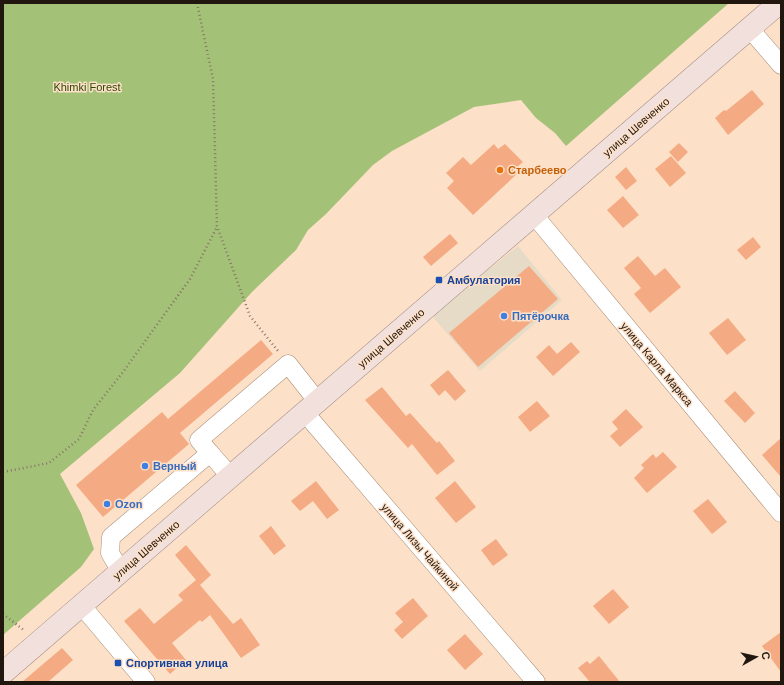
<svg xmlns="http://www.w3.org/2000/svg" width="784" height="685" viewBox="0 0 784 685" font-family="Arial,sans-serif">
<rect width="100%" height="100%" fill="#fde0c8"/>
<path fill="#e6dbc6" d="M518 246 562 300 480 371 431 315Z"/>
<path fill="#a3c278" d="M3 3H729L566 146 555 133 536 118 521 100 474 107 392 151 373 165 326 214 308 230 296 250 252 292 180 373 60 474 81 513 94 549 81 567 3 635Z"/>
<g fill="#f4ab83">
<path d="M752 90 764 104 728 135 715 118 724 110 726 111Z"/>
<path d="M679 143 688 152 678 162 669 152Z"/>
<path d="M494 144 498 149 505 144 523 162 516 168 519 172 473 215 447 188 454 181 446 173 463 157 471 165Z"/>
<path d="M671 156 686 173 670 187 655 169Z"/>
<path d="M626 167 637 181 626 190 615 177Z"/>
<path d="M623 196 639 215 623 228 607 210Z"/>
<path d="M450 234 458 243 431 266 423 257Z"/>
<path d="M753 237 761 247 746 260 737 250Z"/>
<path d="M638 256 655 276 665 268 681 287 650 313 634 294 641 288 624 268Z"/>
<path d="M529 266 558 299 478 367 449 333Z"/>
<path d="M728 318 746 340 727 355 709 333Z"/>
<path d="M261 340 273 354 180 433 189 444 103 517 76 485 162 412 168 419Z"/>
<path d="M571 342 580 352 553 376 536 357 549 345 557 354Z"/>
<path d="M448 370 466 391 455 401 445 390 439 396 430 385Z"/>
<path d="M382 387 406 416 410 413 437 443 439 441 455 461 437 475 412 444 408 448 365 400Z"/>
<path d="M735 391 755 413 745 423 724 401Z"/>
<path d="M537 401 550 416 530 432 518 417Z"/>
<path d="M626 409 643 427 620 447 610 436 618 429 612 422Z"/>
<path d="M781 438V477L762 455Z"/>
<path d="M663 452 677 467 647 493 634 478 644 468 641 465 653 454 656 458Z"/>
<path d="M316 481 339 510 327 519 313 501 300 511 291 501Z"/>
<path d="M455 481 476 507 456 523 435 498Z"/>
<path d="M708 499 727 522 712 534 693 511Z"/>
<path d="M271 526 286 546 274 555 259 536Z"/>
<path d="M496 539 508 555 493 566 481 550Z"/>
<path d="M186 545 211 575 200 585 233 624 241 618 260 645 241 658 210 615 202 622 200 620 172 643 186 660 170 674 124 621 140 608 154 624 183 600 178 595 196 580 175 555Z"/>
<path d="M613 589 629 607 609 624 593 606Z"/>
<path d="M413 598 428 616 402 639 394 630 403 622 395 613Z"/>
<path d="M781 632V672L762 646Z"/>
<path d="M465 634 483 654 465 670 447 650Z"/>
<path d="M62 648 73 660 48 682H22Z"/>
<path d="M599 656 620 682H590L578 668 587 661 590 664Z"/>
</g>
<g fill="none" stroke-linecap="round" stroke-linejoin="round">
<g stroke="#ab907a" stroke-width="19">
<g id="minor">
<path d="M750 29 781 65"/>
<path d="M534 215 781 513"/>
<path d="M305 413 536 682"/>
<path d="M210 453 231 477"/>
<path d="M121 572 110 553 111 537 210 453 199 440 288 364 318 402"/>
<path d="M82 606 146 682"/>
</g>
</g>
<g stroke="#a48d85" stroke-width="23">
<path id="major" d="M3 673 779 3"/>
</g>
<g stroke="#877465" stroke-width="2.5" stroke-dasharray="1 3" stroke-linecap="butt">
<path d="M197 3 213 79 217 226 250 316 278 351"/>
<path d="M3 472 49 463 79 439 93 410 123 372 190 279 217 227"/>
<path d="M3 614 25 631"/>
</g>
<use href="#minor" stroke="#fff" stroke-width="18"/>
<use href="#major" stroke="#f2e0dc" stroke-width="22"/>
</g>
<circle fill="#e8710a" stroke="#fde0c8" stroke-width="1.5" cx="500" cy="170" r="4"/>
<g fill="#1a4fb4" stroke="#fde0c8" stroke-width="1.5">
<rect x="435" y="276" width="8" height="8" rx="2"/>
<rect x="114" y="659" width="8" height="8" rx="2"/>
</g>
<g fill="#3f7fe0" stroke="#fde0c8" stroke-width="1.5">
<circle cx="504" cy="316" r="4"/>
<circle cx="145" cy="466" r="4"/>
<circle cx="107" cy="504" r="4"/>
</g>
<g text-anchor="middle" stroke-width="3" stroke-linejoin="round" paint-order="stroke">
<g font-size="11" fill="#2f4500" stroke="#fde0c8">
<text x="87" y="91">Khimki Forest</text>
</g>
<g font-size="11" fill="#21170f" stroke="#fde0c8">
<text transform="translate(636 127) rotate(-41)" y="4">улица Шевченко</text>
<text transform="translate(391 338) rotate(-41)" y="4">улица Шевченко</text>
<text transform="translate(657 364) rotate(50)" y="4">улица Карла Маркса</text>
<text transform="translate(420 547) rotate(49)" y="4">улица Лизы Чайкиной</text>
<text transform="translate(146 550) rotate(-41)" y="4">улица Шевченко</text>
</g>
<g font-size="11" font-weight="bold" fill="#c56008" stroke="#fde0c8" text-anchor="start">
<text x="508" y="174">Старбеево</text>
</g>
<g font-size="11" font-weight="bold" fill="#164399" stroke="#fde0c8" text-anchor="start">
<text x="447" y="284">Амбулатория</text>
<text x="126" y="667">Спортивная улица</text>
</g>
<g font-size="11" font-weight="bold" fill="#366cbe" stroke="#fde0c8" text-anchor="start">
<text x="512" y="320">Пятёрочка</text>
<text x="153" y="470">Верный</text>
<text x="115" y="508">Ozon</text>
</g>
</g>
<rect width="784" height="685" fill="none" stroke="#21170f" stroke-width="8"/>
<g transform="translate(756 657) rotate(82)" stroke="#fde0c8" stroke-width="3" paint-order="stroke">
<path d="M0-3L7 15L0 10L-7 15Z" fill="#21170f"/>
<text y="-6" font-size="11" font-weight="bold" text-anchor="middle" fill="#21170f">С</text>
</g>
</svg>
